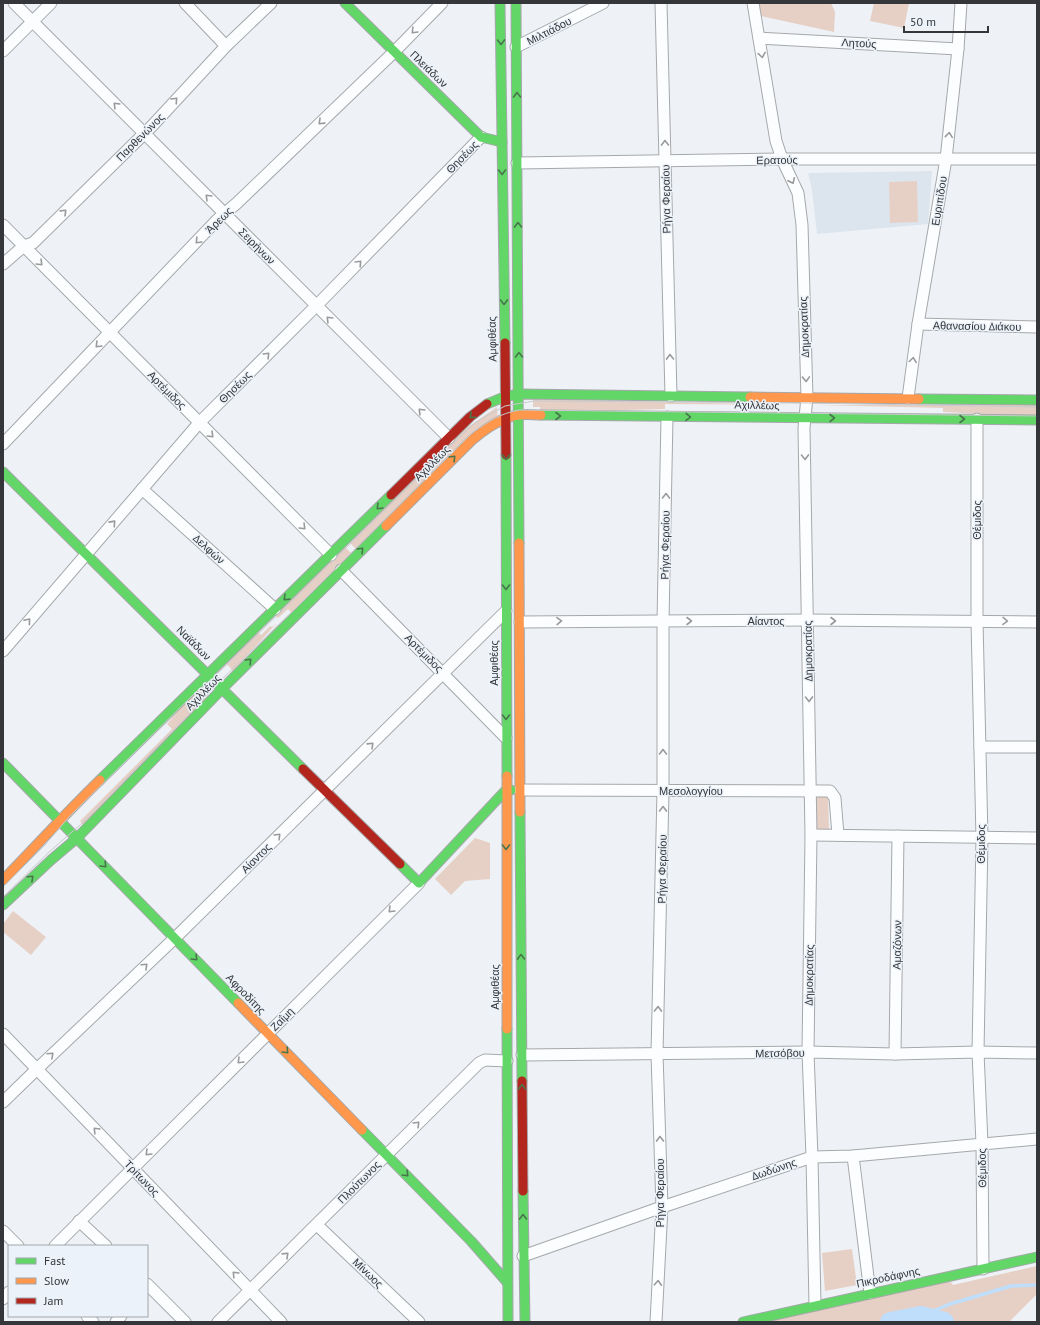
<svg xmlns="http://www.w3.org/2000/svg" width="1040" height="1325" viewBox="0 0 1040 1325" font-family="'PT Sans',sans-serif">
<rect width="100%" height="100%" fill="#eef2f6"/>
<path fill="#dce5ed" d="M932 171 928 224 817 234 812 190 808 173Z"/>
<g fill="#e6d0c5">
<path d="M759 3H831L835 12 834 32 761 16Z"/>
<path d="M874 3H909L904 28 870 21Z"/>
<path d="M917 181 918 222 890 223 889 182Z"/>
<path d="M533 399 793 405 665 404V409L541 412 540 407H533Z"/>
<path d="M816 405H1037V417L943 412V408Z"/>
<path d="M497 407 498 420 357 550 350 543 462 431Z"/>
<path d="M345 547 352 554 292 613 288 609 278 618 275 615Z"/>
<path d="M277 623 233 671 226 663 258 632 261 635 270 626 272 627Z"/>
<path d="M198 687 209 698 83 825 80 821 172 729 167 724Z"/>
<path d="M814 793H828L829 829 815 830Z"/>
<path d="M475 838 490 843V879L465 881 451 895 435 879Z"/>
<path d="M13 911 46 937 31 955 3 932V924Z"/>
<path d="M852 1249 857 1285 825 1291 822 1253Z"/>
<path d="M1037 1266V1294L1009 1322H764L950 1281 953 1285Z"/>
</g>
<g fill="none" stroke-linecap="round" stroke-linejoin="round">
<path stroke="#bedefc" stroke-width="3.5" d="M921 1316 950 1304 1011 1286 1037 1285"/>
<path stroke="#bedefc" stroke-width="20" d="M890 1322 921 1316 944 1322"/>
<g stroke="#a5a8ab" stroke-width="13">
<g id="street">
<path d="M14 3 449 438"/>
<path d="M185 3 226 46"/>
<path d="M661 3 671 396"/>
<path d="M753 3 776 141 782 159 798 193 802 225 807 397 804 428 811 835 808 1052 812 1157 815 1305"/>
<path d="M759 38 958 49"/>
<path d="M516 47 603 3"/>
<path d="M3 51 51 3"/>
<path d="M517 163 782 159H1037"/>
<path d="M3 225 331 555"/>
<path d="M3 264 24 246 33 243 152 126 226 46 271 3"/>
<path d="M918 324 1037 327"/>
<path d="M908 398 918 324 946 159 958 49 961 3"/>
<path d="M977 419V621L982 838 978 1052 982 1144 983 1269"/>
<path d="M3 444 217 220 237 203 394 52 442 3"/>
<path d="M142 489 275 609"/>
<path d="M341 570 506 738"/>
<path d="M520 622 808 620 1037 622"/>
<path d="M3 651 199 423 323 299 481 137"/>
<path d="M980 747H1037"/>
<path d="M520 790 830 791 835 798 838 835"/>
<path d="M811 835 1037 838"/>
<path d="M3 1034 281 1322"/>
<path d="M895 1054 898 836"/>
<path d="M522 1055 808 1052 895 1054 978 1052 1037 1053"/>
<path d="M3 1102 37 1069 175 938 506 611"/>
<path d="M853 1156 870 1293"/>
<path d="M79 1221 106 1246"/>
<path d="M317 1225 419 1322"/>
<path d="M3 1231 18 1246"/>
<path d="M55 1246 419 883"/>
<path d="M523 1256 662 1207 812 1157 853 1156 1037 1139"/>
<path d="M147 1284 185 1322"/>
<path d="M3 1299 9 1292"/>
<path d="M87 1316 93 1322"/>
<path d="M116 1322 121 1316"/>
<path d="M218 1322 479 1063 485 1060 507 1061"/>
<path d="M656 1322 662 1207 657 1054 663 791V621L667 417"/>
</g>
</g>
<g stroke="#a5a8ab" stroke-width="11">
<g id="fast">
<path d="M345 3 481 137 502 142"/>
<path d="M500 3 505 343"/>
<path d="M516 3 519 543"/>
<path d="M919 399 1037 400"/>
<path d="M487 404 504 397 519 394 750 397"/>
<path d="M541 415 1037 420"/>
<path d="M506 455 507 776"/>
<path d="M3 472 303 769"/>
<path d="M3 763 238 1003"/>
<path d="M100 780 391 495"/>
<path d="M520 812 522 1081"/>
<path d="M400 864 419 883 506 790H511"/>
<path d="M3 905 51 860 77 838 222 689 386 526"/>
<path d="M507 1029 508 1322"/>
<path d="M362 1130 471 1241 507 1282"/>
<path d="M523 1191 525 1322"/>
<path d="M743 1322 1037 1257"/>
</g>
</g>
<g stroke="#a5a8ab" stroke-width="11">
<g id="slow">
<path d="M750 397 919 399"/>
<path d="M386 526 472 440C485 429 501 417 519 415 526 414 533 415 541 415"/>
<path d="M519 543 520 812"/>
<path d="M507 776V1029"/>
<path d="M3 880C35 847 67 812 100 780"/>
<path d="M238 1003 362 1130"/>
</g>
</g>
<g stroke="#a5a8ab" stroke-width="11">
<g id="jam">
<path d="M505 343 506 455"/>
<path d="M391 495 470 417 487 404"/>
<path d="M303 769 400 864"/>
<path d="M522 1081 523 1191"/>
</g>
</g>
<use href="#street" stroke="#fcfdfe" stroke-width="11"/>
<use href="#fast" stroke="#63d668" stroke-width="9"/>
<use href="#slow" stroke="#ff974d" stroke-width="9"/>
<use href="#jam" stroke="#b3261e" stroke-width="9"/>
<g stroke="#c9cacc" stroke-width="1">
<path d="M3 887 44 846 69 817 198 690 212 679 471 426 483 418 505 406 534 401 806 403 1037 407"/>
<path d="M3 897 49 852 80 825 205 698 217 684 300 604 472 433C489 421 499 414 519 410L1037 416"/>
</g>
</g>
<defs><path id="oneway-chevron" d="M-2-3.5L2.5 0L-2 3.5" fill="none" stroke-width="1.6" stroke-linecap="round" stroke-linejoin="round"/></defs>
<g stroke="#989a9c">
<use href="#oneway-chevron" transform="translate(414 31) rotate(134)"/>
<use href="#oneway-chevron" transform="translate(762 55) rotate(81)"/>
<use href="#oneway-chevron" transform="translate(175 100) rotate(-47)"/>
<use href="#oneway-chevron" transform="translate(116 105) rotate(-135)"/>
<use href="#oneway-chevron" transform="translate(321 122) rotate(136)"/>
<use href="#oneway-chevron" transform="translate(949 135) rotate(-84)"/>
<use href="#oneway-chevron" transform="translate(665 143) rotate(-91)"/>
<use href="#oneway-chevron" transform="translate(792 181) rotate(65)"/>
<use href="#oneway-chevron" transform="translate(208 197) rotate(-135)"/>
<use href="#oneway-chevron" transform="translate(64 212) rotate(-44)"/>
<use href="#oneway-chevron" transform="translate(198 241) rotate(134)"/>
<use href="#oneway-chevron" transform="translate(40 263) rotate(45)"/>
<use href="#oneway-chevron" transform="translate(359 263) rotate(-46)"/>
<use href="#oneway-chevron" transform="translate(329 319) rotate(-135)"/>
<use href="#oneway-chevron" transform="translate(98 345) rotate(134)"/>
<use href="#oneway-chevron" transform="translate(267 355) rotate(-45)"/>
<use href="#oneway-chevron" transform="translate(670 357) rotate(-91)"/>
<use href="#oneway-chevron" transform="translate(913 360) rotate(-82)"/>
<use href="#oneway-chevron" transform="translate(806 379) rotate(88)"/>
<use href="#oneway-chevron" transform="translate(421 411) rotate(-135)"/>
<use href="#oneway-chevron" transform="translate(211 435) rotate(45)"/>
<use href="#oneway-chevron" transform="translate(805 457) rotate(89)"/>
<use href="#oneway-chevron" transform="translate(666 496) rotate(-89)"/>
<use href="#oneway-chevron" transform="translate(113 523) rotate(-48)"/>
<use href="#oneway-chevron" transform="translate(303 527) rotate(45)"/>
<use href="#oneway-chevron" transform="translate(28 621) rotate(-50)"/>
<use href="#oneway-chevron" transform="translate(559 621) rotate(-1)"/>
<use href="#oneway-chevron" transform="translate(689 621)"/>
<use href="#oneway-chevron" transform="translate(833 621)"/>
<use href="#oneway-chevron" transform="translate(1005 621) rotate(1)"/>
<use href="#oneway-chevron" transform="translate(809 699) rotate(89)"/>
<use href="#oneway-chevron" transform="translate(371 745) rotate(-44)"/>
<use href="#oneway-chevron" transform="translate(663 752) rotate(-90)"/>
<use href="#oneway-chevron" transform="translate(663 809) rotate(-89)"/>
<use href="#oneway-chevron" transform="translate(278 836) rotate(-45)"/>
<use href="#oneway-chevron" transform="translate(391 910) rotate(135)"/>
<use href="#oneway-chevron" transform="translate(145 966) rotate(-43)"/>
<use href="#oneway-chevron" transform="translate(658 1009) rotate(-89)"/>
<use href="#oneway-chevron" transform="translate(51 1055) rotate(-43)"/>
<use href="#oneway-chevron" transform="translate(240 1061) rotate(135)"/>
<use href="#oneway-chevron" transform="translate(417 1124) rotate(-45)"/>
<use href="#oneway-chevron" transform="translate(96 1130) rotate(-134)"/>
<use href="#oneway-chevron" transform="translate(660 1139) rotate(-91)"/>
<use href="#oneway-chevron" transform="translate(148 1153) rotate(135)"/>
<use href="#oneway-chevron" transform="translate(286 1255) rotate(-44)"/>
<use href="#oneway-chevron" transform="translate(235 1274) rotate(-134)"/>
<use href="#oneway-chevron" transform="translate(658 1283) rotate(-87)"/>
</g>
<g stroke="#47764c">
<use href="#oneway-chevron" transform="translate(501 42) rotate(89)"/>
<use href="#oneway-chevron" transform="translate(517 95) rotate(-91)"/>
<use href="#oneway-chevron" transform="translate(502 172) rotate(89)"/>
<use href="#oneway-chevron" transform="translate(518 225) rotate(-91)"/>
<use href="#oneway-chevron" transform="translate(504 302) rotate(89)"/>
<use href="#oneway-chevron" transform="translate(519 355) rotate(-91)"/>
<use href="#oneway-chevron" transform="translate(472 416) rotate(138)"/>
<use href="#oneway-chevron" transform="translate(558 416)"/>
<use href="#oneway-chevron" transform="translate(688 417) rotate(1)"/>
<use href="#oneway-chevron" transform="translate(832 418)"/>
<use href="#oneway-chevron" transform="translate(962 419)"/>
<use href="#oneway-chevron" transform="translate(506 457) rotate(90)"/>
<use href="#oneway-chevron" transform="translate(453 458) rotate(-45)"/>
<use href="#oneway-chevron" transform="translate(379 507) rotate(135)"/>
<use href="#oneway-chevron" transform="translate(361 550) rotate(-45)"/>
<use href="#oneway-chevron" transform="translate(506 587) rotate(90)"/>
<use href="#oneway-chevron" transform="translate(286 598) rotate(136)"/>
<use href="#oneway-chevron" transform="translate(249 661) rotate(-45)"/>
<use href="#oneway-chevron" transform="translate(506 717) rotate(90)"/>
<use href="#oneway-chevron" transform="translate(506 847) rotate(90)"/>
<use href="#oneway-chevron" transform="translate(104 865) rotate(46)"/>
<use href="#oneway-chevron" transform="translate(31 878) rotate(-43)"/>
<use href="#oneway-chevron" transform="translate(521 957) rotate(-91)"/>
<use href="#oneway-chevron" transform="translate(195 958) rotate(46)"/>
<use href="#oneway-chevron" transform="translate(286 1051) rotate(46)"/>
<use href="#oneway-chevron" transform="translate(522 1087) rotate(-90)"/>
<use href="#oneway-chevron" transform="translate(406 1174) rotate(46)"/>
<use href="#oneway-chevron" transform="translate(523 1217) rotate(-90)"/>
</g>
<g text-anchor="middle" stroke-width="3" stroke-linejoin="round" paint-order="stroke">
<g font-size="11" fill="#343639" stroke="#ebf2f9">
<text transform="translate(549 31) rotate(-27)" y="4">Μιλτιάδου</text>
<text transform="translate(859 43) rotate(3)" y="4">Λητούς</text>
<text transform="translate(429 69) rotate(44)" y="4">Πλειάδων</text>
<text transform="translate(140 137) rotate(-45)" y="4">Παρθενώνος</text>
<text transform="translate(462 157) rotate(-46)" y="4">Θησέως</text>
<text transform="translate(777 160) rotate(-1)" y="4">Ερατούς</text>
<text transform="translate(666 199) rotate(-91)" y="4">Ρήγα Φεραίου</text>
<text transform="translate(939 201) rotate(-81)" y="4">Ευριπίδου</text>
<text transform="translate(219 220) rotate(-44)" y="4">Άρεως</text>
<text transform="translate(257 246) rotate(45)" y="4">Σειρήνων</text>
<text transform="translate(977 326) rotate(1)" y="4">Αθανασίου Διάκου</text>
<text transform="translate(804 327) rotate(-92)" y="4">Δημοκρατίας</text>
<text transform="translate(492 339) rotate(-91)" y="4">Αμφιθέας</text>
<text transform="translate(235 387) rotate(-45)" y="4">Θησέως</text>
<text transform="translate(167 390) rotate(45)" y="4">Αρτέμιδος</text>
<text transform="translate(757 405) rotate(1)" y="4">Αχιλλέως</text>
<text transform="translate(432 463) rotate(-45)" y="4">Αχιλλέως</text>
<text transform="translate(977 520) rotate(-90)" y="4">Θέμιδος</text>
<text transform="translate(665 545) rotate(-89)" y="4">Ρήγα Φεραίου</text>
<text transform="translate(209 549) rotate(42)" y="4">Δελφών</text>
<text x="766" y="625">Αίαντος</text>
<text transform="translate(194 643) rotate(45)" y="4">Ναϊάδων</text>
<text transform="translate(808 651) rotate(-91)" y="4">Δημοκρατίας</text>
<text transform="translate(424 653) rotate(45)" y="4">Αρτέμιδος</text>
<text transform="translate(494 663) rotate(-90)" y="4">Αμφιθέας</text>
<text transform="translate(203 692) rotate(-46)" y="4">Αχιλλέως</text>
<text x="691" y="795">Μεσολογγίου</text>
<text transform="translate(981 844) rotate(-90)" y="4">Θέμιδος</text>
<text transform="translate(256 858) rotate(-45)" y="4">Αίαντος</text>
<text transform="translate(662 869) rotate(-89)" y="4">Ρήγα Φεραίου</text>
<text transform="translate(897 945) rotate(-89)" y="4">Αμαζόνων</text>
<text transform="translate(809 975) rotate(-89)" y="4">Δημοκρατίας</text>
<text transform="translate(495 987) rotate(-90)" y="4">Αμφιθέας</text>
<text transform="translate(246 994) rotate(46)" y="4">Αφροδίτης</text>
<text transform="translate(282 1019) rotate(-45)" y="4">Ζαΐμη</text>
<text transform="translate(780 1053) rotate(-1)" y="4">Μετσόβου</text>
<text transform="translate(982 1168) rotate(-91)" y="4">Θέμιδος</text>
<text transform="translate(774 1169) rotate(-19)" y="4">Δωδώνης</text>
<text transform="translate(142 1178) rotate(46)" y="4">Τρίτωνος</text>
<text transform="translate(359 1182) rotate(-45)" y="4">Πλούτωνος</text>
<text transform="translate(660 1193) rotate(-90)" y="4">Ρήγα Φεραίου</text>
<text transform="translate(368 1273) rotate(44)" y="4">Μίνωος</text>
<text transform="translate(888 1277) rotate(-12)" y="4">Πικροδάφνης</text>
</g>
</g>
<rect width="1040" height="1325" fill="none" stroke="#343639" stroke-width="8"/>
<rect x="8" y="1245" width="140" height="72" fill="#ebf2f9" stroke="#a2a7ac"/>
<rect x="16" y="1258" width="20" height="6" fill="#63d668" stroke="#a2a7ac"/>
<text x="44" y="1265" font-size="12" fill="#343639">Fast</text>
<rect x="16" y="1278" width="20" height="6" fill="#ff974d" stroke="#a2a7ac"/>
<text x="44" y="1285" font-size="12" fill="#343639">Slow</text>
<rect x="16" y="1298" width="20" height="6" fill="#b3261e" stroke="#a2a7ac"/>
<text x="44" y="1305" font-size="12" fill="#343639">Jam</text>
<path d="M904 26v6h84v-6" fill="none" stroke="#343639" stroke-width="2"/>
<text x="910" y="26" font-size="12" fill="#343639" stroke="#ebf2f9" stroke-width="3" paint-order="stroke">50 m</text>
</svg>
